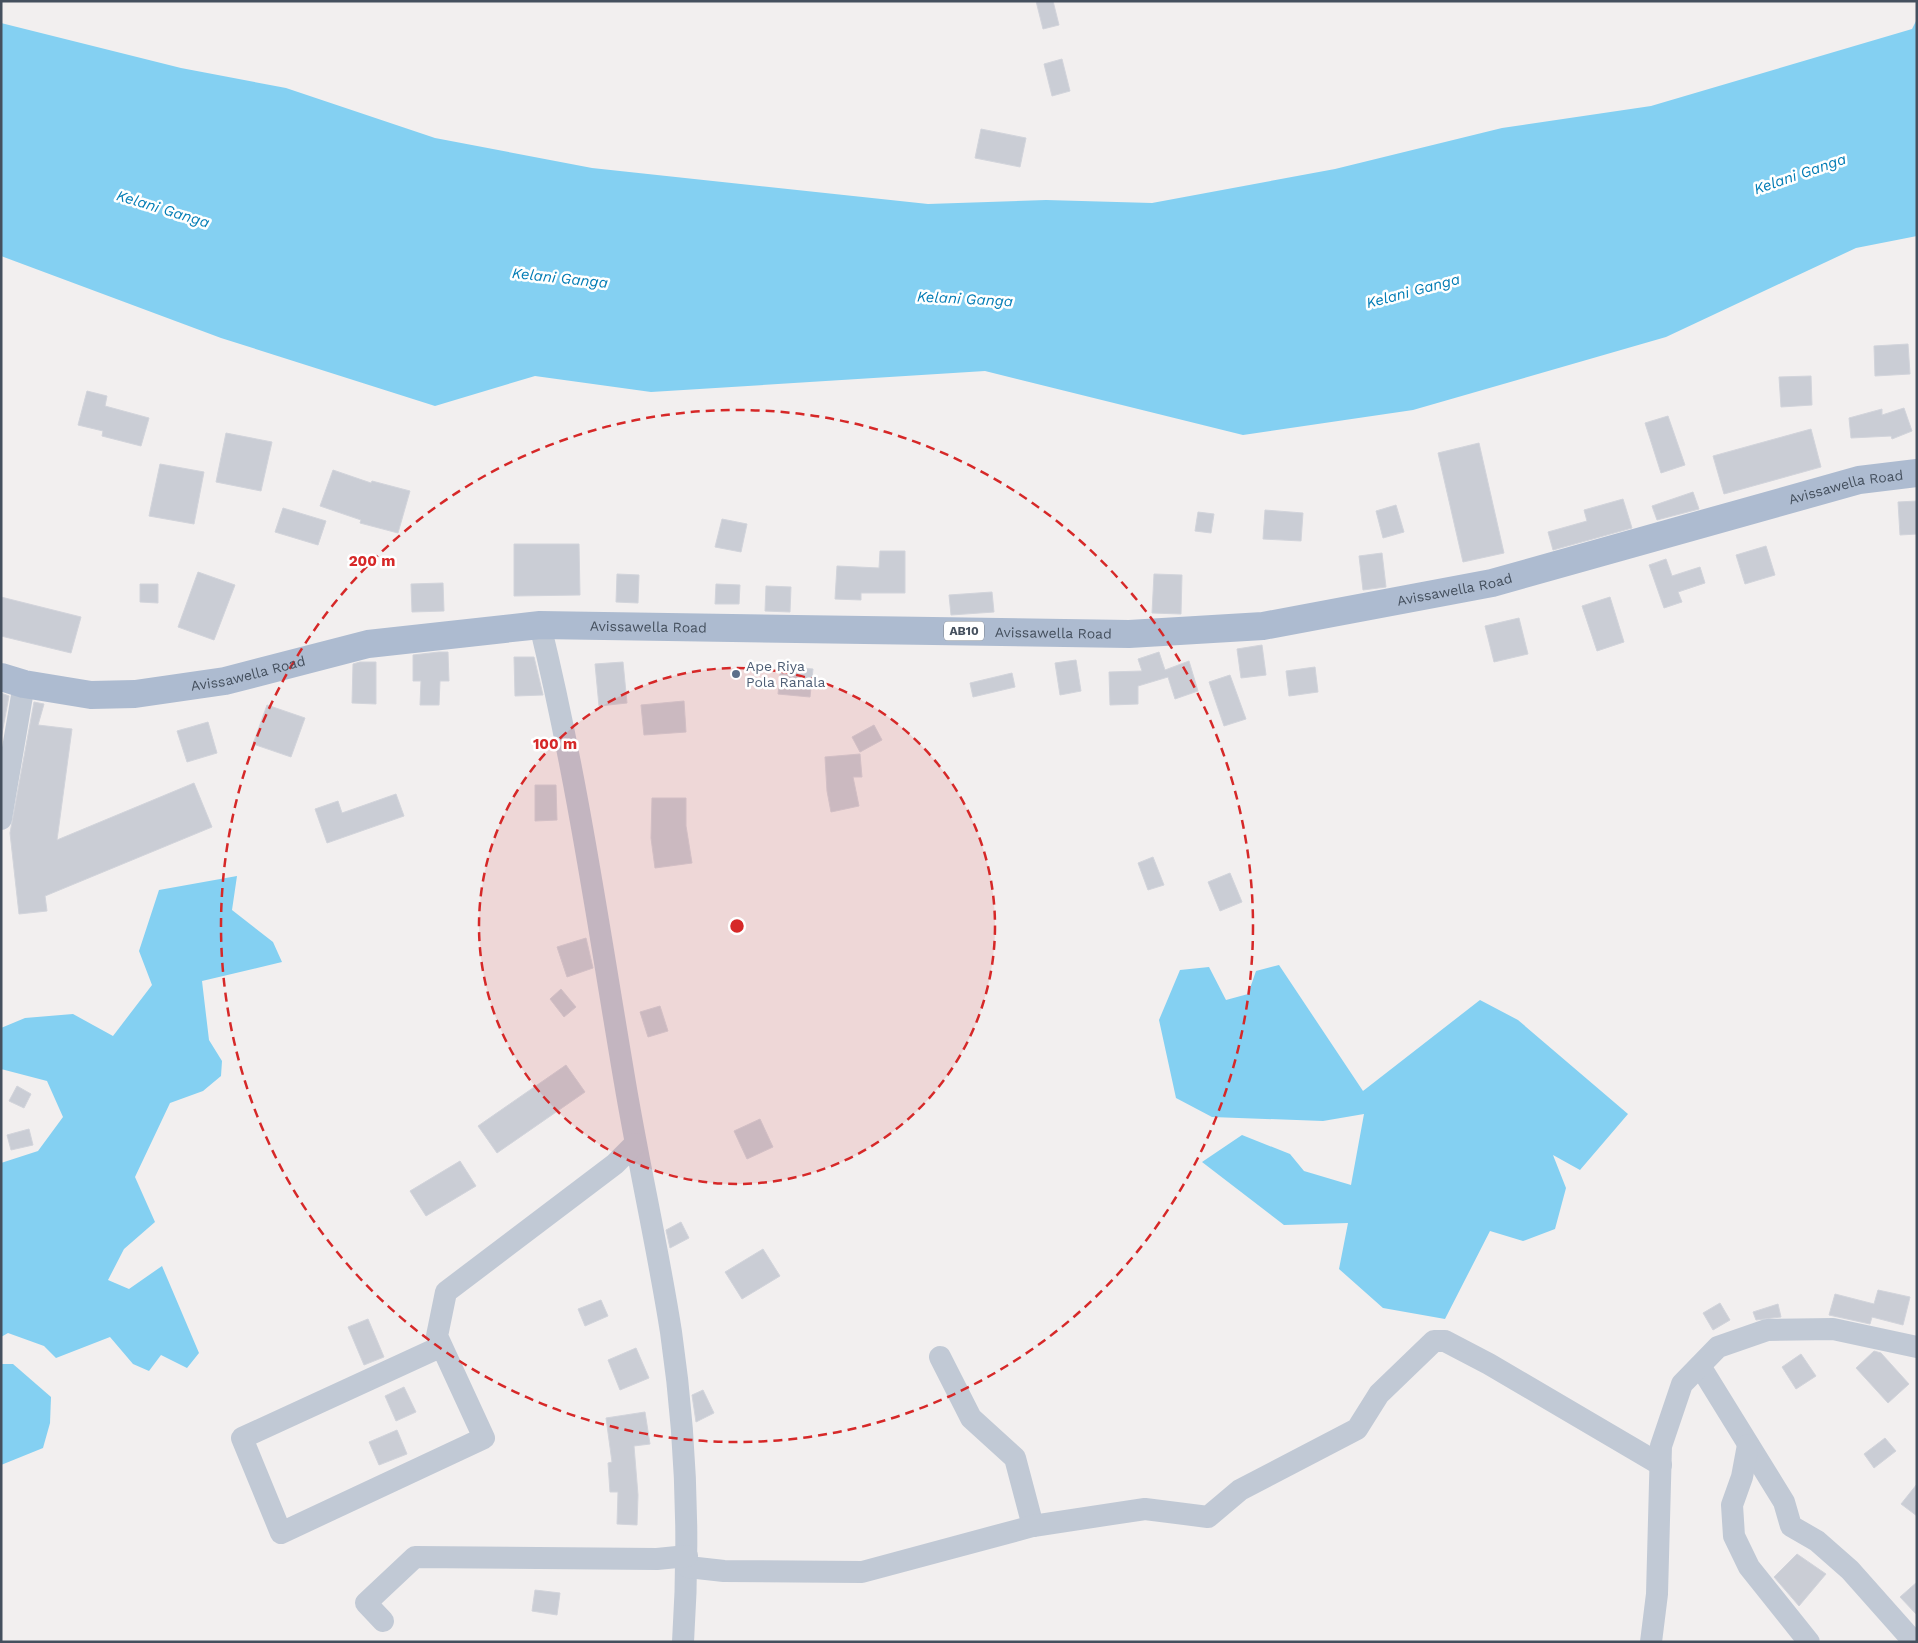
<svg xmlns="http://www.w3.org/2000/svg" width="1918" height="1643" viewBox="0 0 1918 1643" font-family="'Work Sans',sans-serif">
<rect width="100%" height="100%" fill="#f2efef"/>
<g fill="#84d0f2">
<path d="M1917 19V236L1856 248 1666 337 1413 410 1243 435 985 371 651 392 535 376 435 406 221 338 1 256V23L181 68 286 88 435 138 592 168 928 204 1046 200 1152 203 1335 169 1502 128 1651 106 1912 29Z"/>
<path d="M237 876 232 910 273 942 282 962 202 981 209 1040 222 1061 221 1076 203 1091 170 1103 135 1177 155 1222 124 1249 108 1280 129 1289 162 1266 199 1353 187 1368 161 1355 149 1371 133 1364 110 1337 56 1358 44 1346 8 1333 1 1337V1163L38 1151 63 1117 47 1081 1 1069V1028L25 1018 73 1014 113 1036 152 985 139 951 159 890Z"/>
<path d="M1279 965 1363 1091 1480 1000 1518 1020 1628 1114 1580 1170 1553 1155 1566 1188 1555 1229 1523 1241 1490 1231 1445 1319 1383 1308 1339 1269 1348 1223 1284 1225 1202 1162 1242 1135 1290 1154 1304 1171 1351 1185 1364 1114 1323 1121 1212 1117 1176 1098 1159 1020 1180 970 1209 967 1226 1000 1248 994 1256 971Z"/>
<path d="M1 1364H13L51 1397 50 1423 43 1448 1 1465Z"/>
</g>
<g fill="#cacdd5" stroke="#d2d4db">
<path d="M1036 1H1053L1059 25 1043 29Z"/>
<path d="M1062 59 1070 91 1052 96 1044 64Z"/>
<path d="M981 129 1026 138 1020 167 975 158Z"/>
<path d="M1908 344 1910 374 1875 376 1874 346Z"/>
<path d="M1811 376 1812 405 1781 407 1779 377Z"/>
<path d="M87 391 107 396 105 406 149 418 141 446 102 436 103 431 78 425Z"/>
<path d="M1904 408 1912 431 1892 439 1891 436 1851 438 1849 418 1882 409V415Z"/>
<path d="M1668 416 1685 465 1661 473 1645 423Z"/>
<path d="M1811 429 1821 467 1724 494 1713 456Z"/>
<path d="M226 433 272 442 261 491 216 482Z"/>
<path d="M1479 443 1504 553 1463 562 1438 453Z"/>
<path d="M160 464 204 472 194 524 149 516Z"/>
<path d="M333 470 371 483 372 481 410 491 398 533 360 523 361 520 320 506Z"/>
<path d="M1693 492 1699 509 1657 520 1652 506Z"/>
<path d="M1623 499 1632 528 1553 550 1548 532 1587 521 1584 510Z"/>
<path d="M1917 501V534L1900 535 1898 502Z"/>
<path d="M1396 505 1404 532 1383 538 1376 511Z"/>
<path d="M283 508 326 521 318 545 275 532Z"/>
<path d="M1265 510 1303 513 1301 541 1263 539Z"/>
<path d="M1198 512 1214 514 1211 533 1195 531Z"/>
<path d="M722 519 747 524 741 552 715 547Z"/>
<path d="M514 544H579L580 595 514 596Z"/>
<path d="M1766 546 1775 575 1745 584 1736 555Z"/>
<path d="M880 551H905V593H861V600L835 599 837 566 879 568Z"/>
<path d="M1382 553 1386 587 1363 590 1359 556Z"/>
<path d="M1666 559 1672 576 1700 567 1705 583 1678 592 1682 602 1664 608 1649 565Z"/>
<path d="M198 572 235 585 214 640 178 627Z"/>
<path d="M617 574 639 575 638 603 616 602Z"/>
<path d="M1154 574 1182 575 1181 614 1152 613Z"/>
<path d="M443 583 444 611 412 612 411 584Z"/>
<path d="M140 584H158V603L140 602Z"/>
<path d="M716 584 740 585 739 604H715Z"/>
<path d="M766 586 791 587 790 612 765 611Z"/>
<path d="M992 592 994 612 951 615 949 595Z"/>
<path d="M1 597 81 617 71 653 1 636Z"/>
<path d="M1610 597 1624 642 1597 651 1582 606Z"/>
<path d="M1519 618 1528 654 1494 662 1485 626Z"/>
<path d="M1262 645 1266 675 1241 678 1237 649Z"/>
<path d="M439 652H448L449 681H440L439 705H420L421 681H413V655Z"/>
<path d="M1159 652 1165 670 1189 661 1198 691 1175 699 1168 677 1138 686V704L1110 705 1109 672 1142 671 1138 659Z"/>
<path d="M514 657H534L543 695 515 696Z"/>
<path d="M1076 660 1081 691 1060 695 1055 663Z"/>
<path d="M360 662H376V704L352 703 353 664Z"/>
<path d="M623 662 627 703 599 706 595 664Z"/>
<path d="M781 666 813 669 810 697 778 694Z"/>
<path d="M1315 667 1318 692 1289 696 1286 671Z"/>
<path d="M1012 673 1015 687 973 697 970 683Z"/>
<path d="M1230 675 1246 719 1224 726 1209 682Z"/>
<path d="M1 693 9 696 1 739Z"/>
<path d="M684 701 686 732 644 735 641 705Z"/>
<path d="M34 702 44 704 38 725 72 729 57 840 194 783 212 827 45 896 47 911 19 914 10 833Z"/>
<path d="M267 705 305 718 291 757 253 744Z"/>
<path d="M208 722 217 753 187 762 177 731Z"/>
<path d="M874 725 882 740 860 752 852 737Z"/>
<path d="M860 754 862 777H853L859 806 831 812 827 791 825 757Z"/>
<path d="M535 785H556L557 820 535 821Z"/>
<path d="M396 794 404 816 327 843 315 809 338 801 342 813Z"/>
<path d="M652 798H686V826L692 863 655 868 651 838Z"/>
<path d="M1153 857 1164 885 1148 890 1138 863Z"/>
<path d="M1230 873 1242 902 1220 911 1208 882Z"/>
<path d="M586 938 593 968 567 977 557 947Z"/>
<path d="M561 989 576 1007 564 1017 550 999Z"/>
<path d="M660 1006 668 1031 648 1037 640 1012Z"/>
<path d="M566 1065 585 1092 497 1153 478 1126Z"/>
<path d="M17 1086 31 1094 24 1108 9 1101Z"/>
<path d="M760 1119 773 1147 747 1159 734 1131Z"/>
<path d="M29 1129 33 1145 11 1150 7 1135Z"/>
<path d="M460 1161 476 1186 426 1216 410 1191Z"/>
<path d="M681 1222 689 1238 670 1248 666 1230Z"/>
<path d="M763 1249 780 1276 742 1299 725 1272Z"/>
<path d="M1878 1290 1910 1297 1903 1325 1872 1317 1870 1324 1829 1315 1835 1294 1874 1304Z"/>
<path d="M601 1300 608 1316 585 1326 578 1309Z"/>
<path d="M1720 1303 1730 1320 1713 1330 1703 1313Z"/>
<path d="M1778 1304 1781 1317 1756 1320 1753 1312Z"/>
<path d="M368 1319 384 1357 364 1365 348 1327Z"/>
<path d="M636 1348 649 1378 620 1390 608 1360Z"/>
<path d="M1874 1351 1881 1353 1909 1384 1888 1403 1856 1368Z"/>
<path d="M1801 1354 1816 1376 1796 1389 1782 1367Z"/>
<path d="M404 1387 416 1412 396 1421 385 1396Z"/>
<path d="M703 1390 714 1413 696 1422 692 1395Z"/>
<path d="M645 1412 650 1444 634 1446 638 1495 637 1525 617 1524 618 1492H610L608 1463 612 1462 606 1418Z"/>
<path d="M397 1430 407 1454 379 1465 369 1442Z"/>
<path d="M1885 1438 1896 1451 1874 1468 1864 1454Z"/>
<path d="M1917 1484V1516L1901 1504Z"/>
<path d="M1797 1554 1826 1574 1799 1606 1774 1577Z"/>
<path d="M1917 1582V1615L1900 1597Z"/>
<path d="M535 1590 560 1593 557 1615 532 1611Z"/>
</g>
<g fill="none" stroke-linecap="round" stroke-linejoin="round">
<g stroke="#c1c9d5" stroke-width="22">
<path d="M540 625C577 776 599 930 625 1083 639 1166 658 1249 671 1332 686 1435 690 1538 683 1642"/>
<path d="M1 819 24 684"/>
<path d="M440 1347 242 1438 281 1533 484 1438 437 1336 446 1292 615 1164 635 1144"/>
<path d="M940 1357 971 1418 1015 1458 1033 1526"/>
<path d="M1700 1366 1784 1502 1791 1526 1817 1541 1850 1570 1914 1642"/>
<path d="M1748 1445 1742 1477 1732 1505 1734 1536 1749 1567 1809 1642"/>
<path d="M688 1567 724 1571 862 1572 1033 1526 1145 1509 1208 1517 1240 1490 1357 1429 1379 1394 1434 1341H1445L1489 1364 1661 1465"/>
<path d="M383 1621 366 1603 415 1557 657 1559 687 1556"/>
<path d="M1651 1642 1657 1594 1661 1446 1682 1384 1718 1347 1767 1330 1833 1329 1917 1347"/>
</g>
<path stroke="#adbbd0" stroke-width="28" id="s1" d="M1 677 24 684 91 695 135 694 225 681 368 644 540 625 1129 634 1263 626 1492 583 1859 480 1917 473"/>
</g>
<circle cx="737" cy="926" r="258" fill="#d62828" fill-opacity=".12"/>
<g fill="none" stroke="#d62828" stroke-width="2.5" stroke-dasharray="9 6">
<circle cx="737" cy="926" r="258"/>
<circle cx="737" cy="926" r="516"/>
</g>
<circle fill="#5c6f8a" stroke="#fff" stroke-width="2" cx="736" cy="674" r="5"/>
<g text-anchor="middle" stroke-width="5" stroke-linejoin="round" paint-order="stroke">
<rect fill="#fff" stroke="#7d848e" stroke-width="1" x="944" y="621.5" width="40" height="19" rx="4"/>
<g font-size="12" font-weight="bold" fill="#45505e">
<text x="964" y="635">AB10</text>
</g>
<g font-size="14" fill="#45505e" stroke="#fff">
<text dy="5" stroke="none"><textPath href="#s1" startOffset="1871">Avissawella Road</textPath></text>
<text dy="5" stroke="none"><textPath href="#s1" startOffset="1466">Avissawella Road</textPath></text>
<text dy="5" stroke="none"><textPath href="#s1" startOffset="656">Avissawella Road</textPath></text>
<text dy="5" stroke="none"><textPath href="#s1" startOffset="1061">Avissawella Road</textPath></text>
<text dy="5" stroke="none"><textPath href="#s1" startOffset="251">Avissawella Road</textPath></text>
</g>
<g font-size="14" fill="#4e5e75" stroke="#fff" text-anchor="start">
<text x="746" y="671">Ape Riya<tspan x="746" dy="16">Pola Ranala</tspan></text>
</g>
<g font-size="15" font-style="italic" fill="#027cb5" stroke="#fff">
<text transform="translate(1800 174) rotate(-19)" y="5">Kelani Ganga</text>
<text transform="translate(163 209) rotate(17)" y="5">Kelani Ganga</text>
<text transform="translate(560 278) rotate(6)" y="5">Kelani Ganga</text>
<text transform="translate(1413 291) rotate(-15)" y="5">Kelani Ganga</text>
<text transform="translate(965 299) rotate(3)" y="5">Kelani Ganga</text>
</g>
</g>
<circle cx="737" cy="926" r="8" fill="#d62828" stroke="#fff" stroke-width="2.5"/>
<g font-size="15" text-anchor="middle" font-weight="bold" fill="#d62828" stroke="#fff" stroke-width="5" stroke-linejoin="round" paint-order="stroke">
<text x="372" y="566">200 m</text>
<text x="555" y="749">100 m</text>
</g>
<rect width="1918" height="1643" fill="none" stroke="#45505e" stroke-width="5"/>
</svg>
